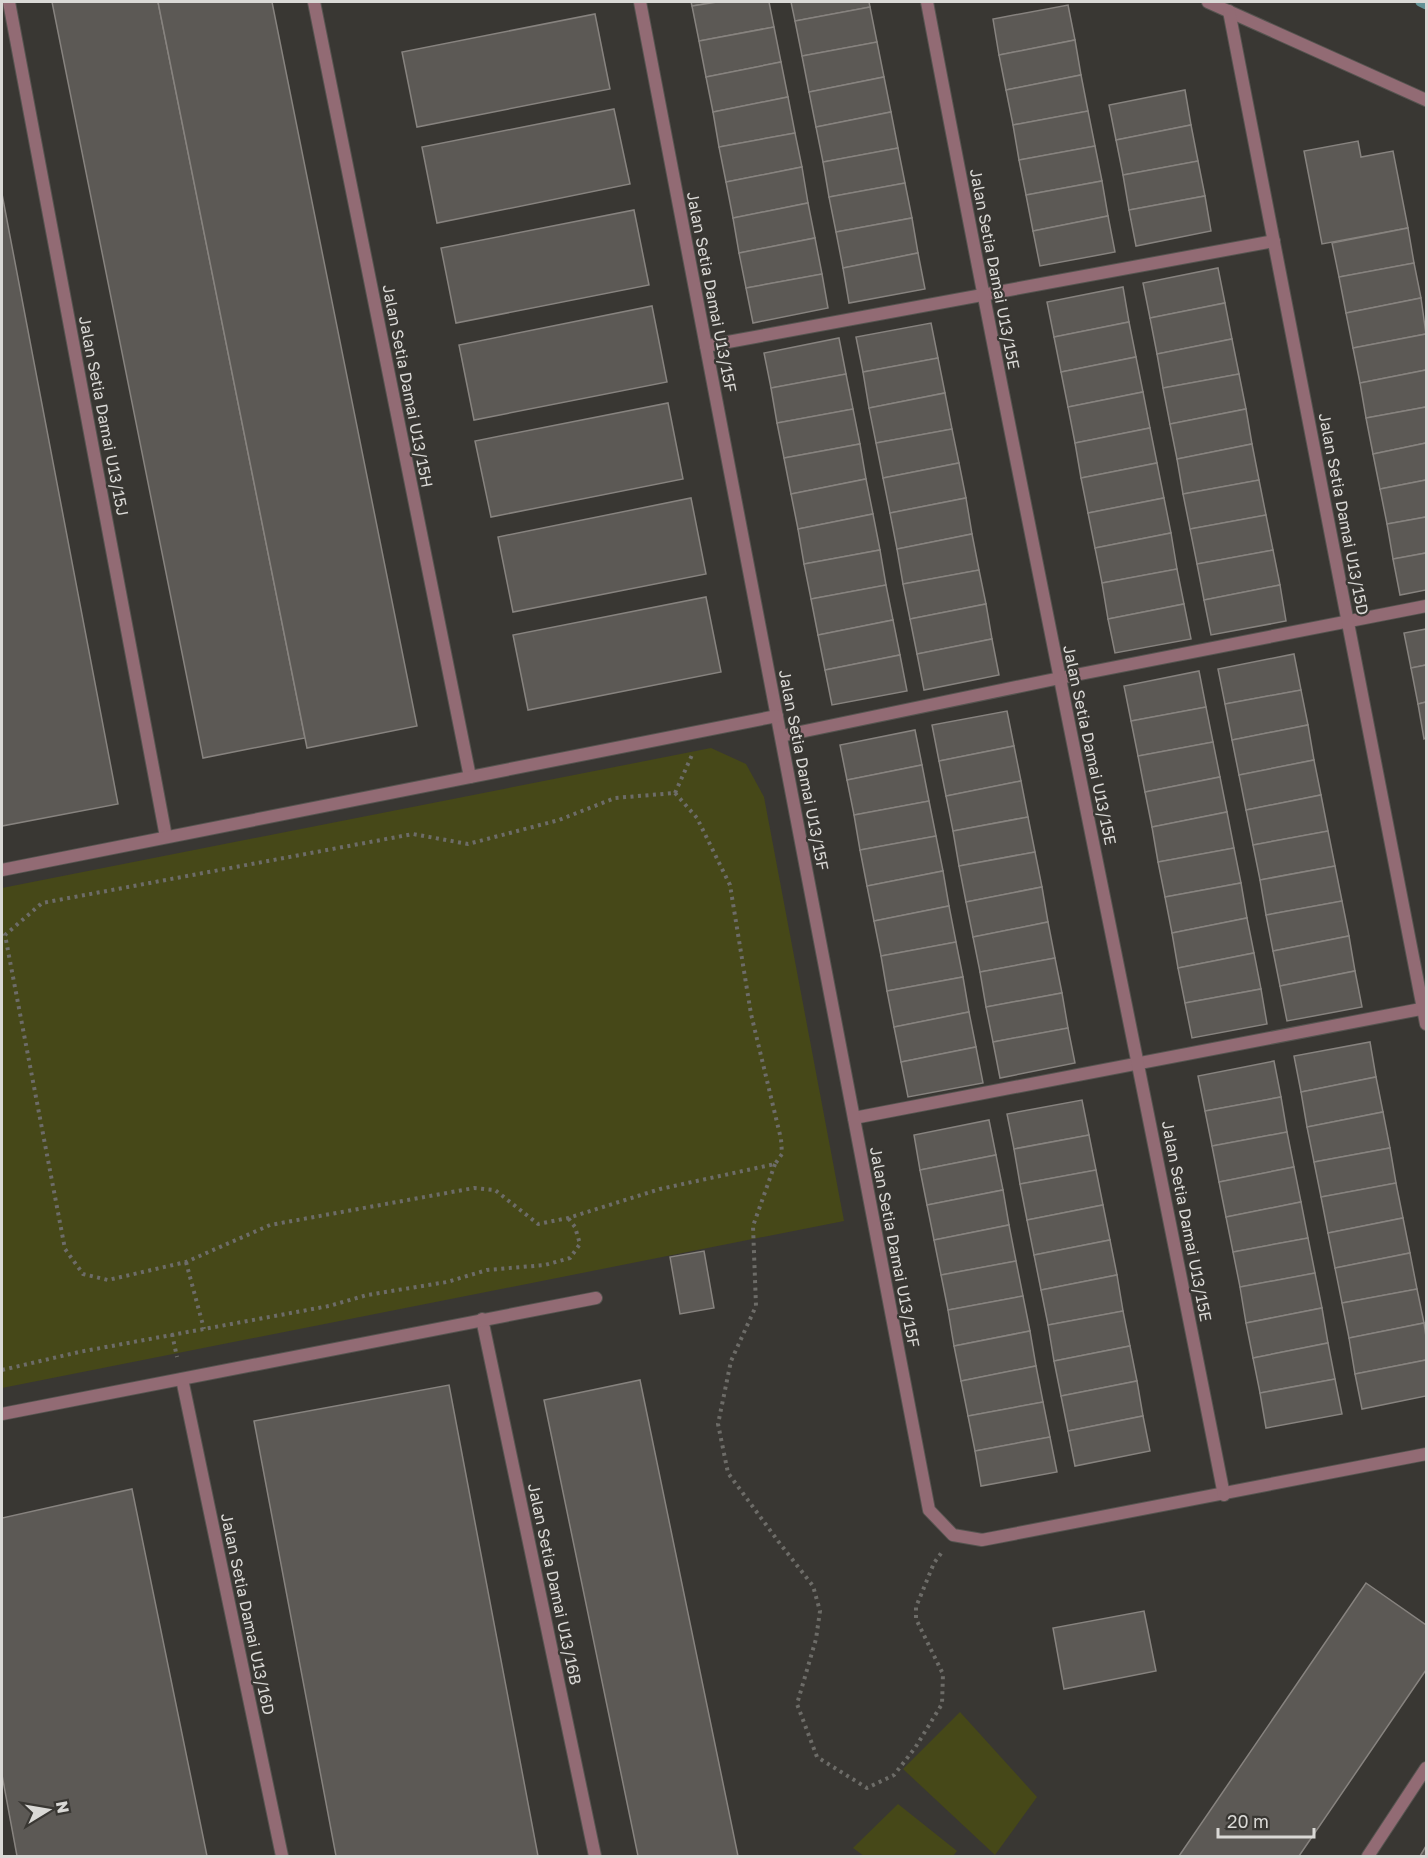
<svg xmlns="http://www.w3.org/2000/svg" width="1428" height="1858" viewBox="0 0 1428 1858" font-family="'Golos Text',sans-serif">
<rect width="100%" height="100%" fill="#393733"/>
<g fill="#464818">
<path d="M711 748 746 764 764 797 844 1221 2 1388V888Z"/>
<path d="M960 1712 1037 1797 995 1855 903 1769Z"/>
<path d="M898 1804 957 1851 953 1856H864L853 1848Z"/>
</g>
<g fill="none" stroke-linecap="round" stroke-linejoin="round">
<path stroke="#629296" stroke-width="9" d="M1420 2 1426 5"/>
</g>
<g fill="#5c5955" stroke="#87837f" stroke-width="1.5">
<path d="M52 2H158L305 738 203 758Z"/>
<path d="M158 2H272L417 726 307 748Z"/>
<path d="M691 2H717L692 6Z"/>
<path d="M717 2H769L774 27 699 41 692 6Z"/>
<path d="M791 2H869L870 7 795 21Z"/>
<path d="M1068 5 1075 40 999 55 993 19Z"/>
<path d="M870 7 877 42 802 56 795 21Z"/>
<path d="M595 14 610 89 417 127 402 52Z"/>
<path d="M774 27 781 62 706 77 699 41Z"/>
<path d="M1075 40 1081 75 1006 90 999 55Z"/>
<path d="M877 42 884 77 809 92 802 56Z"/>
<path d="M781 62 788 97 713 112 706 77Z"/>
<path d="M1081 75 1088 111 1013 125 1006 90Z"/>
<path d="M884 77 891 112 816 127 809 92Z"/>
<path d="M1185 90 1191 125 1116 140 1109 105Z"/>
<path d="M788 97 795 133 719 147 713 112Z"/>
<path d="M614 109 630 184 437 223 422 147Z"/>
<path d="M1088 111 1095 146 1019 160 1013 125Z"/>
<path d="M891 112 898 148 823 162 816 127Z"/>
<path d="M1191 125 1198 161 1123 175 1116 140Z"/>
<path d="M795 133 802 167 726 182 719 147Z"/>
<path d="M1358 141 1361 157 1393 151 1408 228 1322 244 1304 151Z"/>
<path d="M1095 146 1102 181 1026 195 1019 160Z"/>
<path d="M898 148 905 183 829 197 823 162Z"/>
<path d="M1198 161 1205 196 1129 210 1123 175Z"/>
<path d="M802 167 808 203 733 218 726 182Z"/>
<path d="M1102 181 1108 216 1033 231 1026 195Z"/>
<path d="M905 183 912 218 836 232 829 197Z"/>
<path d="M2 194 118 804 2 826Z"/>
<path d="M1205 196 1211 231 1136 246 1129 210Z"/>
<path d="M808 203 815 238 739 253 733 218Z"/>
<path d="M634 210 649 285 456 323 441 248Z"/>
<path d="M1108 216 1115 252 1040 266 1033 231Z"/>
<path d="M912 218 918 253 843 268 836 232Z"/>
<path d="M1408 228 1414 263 1339 277 1332 243Z"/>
<path d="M815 238 822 274 746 288 739 253Z"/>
<path d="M918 253 925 289 849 303 843 268Z"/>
<path d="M1414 263 1421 298 1346 313 1339 277Z"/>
<path d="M1218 268 1225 303 1150 318 1143 283Z"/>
<path d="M822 274 828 308 753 323 746 288Z"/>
<path d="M1123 287 1129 322 1054 337 1047 302Z"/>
<path d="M1421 298 1426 334 1353 348 1346 313Z"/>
<path d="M1225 303 1232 339 1157 354 1150 318Z"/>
<path d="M652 306 667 382 474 420 459 345Z"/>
<path d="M1129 322 1136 357 1061 372 1054 337Z"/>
<path d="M931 323 938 358 863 372 856 337Z"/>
<path d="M1426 334V370L1360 383 1353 348Z"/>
<path d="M839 338 846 374 771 388 764 353Z"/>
<path d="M1232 339 1239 374 1163 388 1157 354Z"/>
<path d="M1136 357 1143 392 1068 407 1061 372Z"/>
<path d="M938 358 945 393 869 408 863 372Z"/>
<path d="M1426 370V407L1366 418 1360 383Z"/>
<path d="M846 374 853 409 777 423 771 388Z"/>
<path d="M1239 374 1246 409 1170 424 1163 388Z"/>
<path d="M1143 392 1150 428 1075 443 1068 407Z"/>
<path d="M945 393 952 429 876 443 869 408Z"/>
<path d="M668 403 683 479 491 517 475 441Z"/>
<path d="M1426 407V443L1373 454 1366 418Z"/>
<path d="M853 409 860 444 784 458 777 423Z"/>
<path d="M1246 409 1252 444 1177 459 1170 424Z"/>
<path d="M1150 428 1157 463 1081 478 1075 443Z"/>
<path d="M952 429 959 463 883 478 876 443Z"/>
<path d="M1426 443V480L1380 489 1373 454Z"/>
<path d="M860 444 866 479 791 494 784 458Z"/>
<path d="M1252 444 1259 480 1183 494 1177 459Z"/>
<path d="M959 463 966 498 890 513 883 478Z"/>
<path d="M1157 463 1164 498 1088 513 1081 478Z"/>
<path d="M866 479 873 514 798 529 791 494Z"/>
<path d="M1259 480 1266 515 1190 529 1183 494Z"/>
<path d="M1426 480V517L1387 524 1380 489Z"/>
<path d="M691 498 706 574 513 612 498 537Z"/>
<path d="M966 498 972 534 897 549 890 513Z"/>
<path d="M1164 498 1171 533 1095 548 1088 513Z"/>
<path d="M873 514 880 550 804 564 798 529Z"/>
<path d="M1266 515 1273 550 1197 564 1190 529Z"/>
<path d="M1426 517V553L1393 559 1387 524Z"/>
<path d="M1171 533 1177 569 1102 583 1095 548Z"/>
<path d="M972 534 979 570 903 584 897 549Z"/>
<path d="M880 550 886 585 811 599 804 564Z"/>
<path d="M1273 550 1280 585 1204 600 1197 564Z"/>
<path d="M1426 553V590L1400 595 1393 559Z"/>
<path d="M1177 569 1184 604 1108 619 1102 583Z"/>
<path d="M979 570 986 604 910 619 903 584Z"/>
<path d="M886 585 893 620 818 635 811 599Z"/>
<path d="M1280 585 1286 621 1211 635 1204 600Z"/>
<path d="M706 597 721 672 528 710 513 635Z"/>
<path d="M986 604 992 639 917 654 910 619Z"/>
<path d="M1184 604 1191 639 1115 653 1108 619Z"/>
<path d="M893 620 900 655 825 670 818 635Z"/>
<path d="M1426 629V665L1411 668 1404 633Z"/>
<path d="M992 639 999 675 924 690 917 654Z"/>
<path d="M1294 654 1301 690 1225 704 1218 669Z"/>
<path d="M900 655 907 691 832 705 825 670Z"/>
<path d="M1426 665V702L1418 704 1411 668Z"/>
<path d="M1199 671 1206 707 1131 721 1124 686Z"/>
<path d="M1301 690 1308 725 1232 740 1225 704Z"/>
<path d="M1426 702V738L1424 739 1418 704Z"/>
<path d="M1206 707 1213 742 1138 756 1131 721Z"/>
<path d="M1007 711 1014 746 939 761 932 725Z"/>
<path d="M1308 725 1314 760 1239 775 1232 740Z"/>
<path d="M915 730 922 765 847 780 840 745Z"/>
<path d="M1213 742 1220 777 1145 792 1138 756Z"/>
<path d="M1014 746 1021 781 946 796 939 761Z"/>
<path d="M1314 760 1321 795 1246 810 1239 775Z"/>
<path d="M922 765 929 801 854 815 847 780Z"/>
<path d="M1220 777 1227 812 1152 827 1145 792Z"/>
<path d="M1021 781 1028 817 953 831 946 796Z"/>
<path d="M1321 795 1328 831 1253 845 1246 810Z"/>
<path d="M929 801 936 836 860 850 854 815Z"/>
<path d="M1227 812 1234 848 1158 862 1152 827Z"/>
<path d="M1028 817 1035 852 959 866 953 831Z"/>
<path d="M1328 831 1335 866 1260 880 1253 845Z"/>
<path d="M936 836 943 871 867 886 860 850Z"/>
<path d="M1234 848 1241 883 1165 897 1158 862Z"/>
<path d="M1035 852 1042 887 966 902 959 866Z"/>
<path d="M1335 866 1342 901 1266 915 1260 880Z"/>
<path d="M943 871 949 906 874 921 867 886Z"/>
<path d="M1241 883 1247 918 1172 933 1165 897Z"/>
<path d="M1042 887 1048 922 973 937 966 902Z"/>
<path d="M1342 901 1349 936 1273 951 1266 915Z"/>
<path d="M949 906 956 942 881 956 874 921Z"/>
<path d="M1247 918 1254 953 1178 968 1172 933Z"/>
<path d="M1048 922 1055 958 980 972 973 937Z"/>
<path d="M1349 936 1355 971 1280 986 1273 951Z"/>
<path d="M956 942 963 977 887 991 881 956Z"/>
<path d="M1254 953 1261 989 1185 1003 1178 968Z"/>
<path d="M1055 958 1062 993 986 1007 980 972Z"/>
<path d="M1355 971 1362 1007 1287 1021 1280 986Z"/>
<path d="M963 977 969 1012 894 1027 887 991Z"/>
<path d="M1261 989 1267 1024 1192 1038 1185 1003Z"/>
<path d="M1062 993 1068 1028 993 1042 986 1007Z"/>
<path d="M969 1012 976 1047 901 1062 894 1027Z"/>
<path d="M1068 1028 1075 1063 1000 1078 993 1042Z"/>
<path d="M1370 1042 1376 1077 1301 1092 1294 1056Z"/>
<path d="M976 1047 983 1083 908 1097 901 1062Z"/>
<path d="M1274 1061 1281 1097 1205 1111 1198 1076Z"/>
<path d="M1376 1077 1383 1112 1307 1127 1301 1092Z"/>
<path d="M1281 1097 1287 1132 1212 1146 1205 1111Z"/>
<path d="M1082 1100 1089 1135 1014 1149 1007 1114Z"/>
<path d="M1383 1112 1390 1148 1314 1162 1307 1127Z"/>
<path d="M989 1120 996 1155 920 1170 914 1135Z"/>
<path d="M1287 1132 1294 1167 1219 1182 1212 1146Z"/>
<path d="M1089 1135 1096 1170 1020 1184 1014 1149Z"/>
<path d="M1390 1148 1396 1183 1321 1197 1314 1162Z"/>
<path d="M996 1155 1003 1190 927 1205 920 1170Z"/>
<path d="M1294 1167 1301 1202 1226 1217 1219 1182Z"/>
<path d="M1096 1170 1103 1205 1027 1220 1020 1184Z"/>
<path d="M1396 1183 1403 1218 1328 1233 1321 1197Z"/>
<path d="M1003 1190 1009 1225 934 1240 927 1205Z"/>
<path d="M1301 1202 1308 1238 1233 1252 1226 1217Z"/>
<path d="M1103 1205 1110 1240 1034 1255 1027 1220Z"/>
<path d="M1403 1218 1410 1253 1335 1268 1328 1233Z"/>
<path d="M1009 1225 1016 1261 941 1275 934 1240Z"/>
<path d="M1308 1238 1315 1273 1240 1287 1233 1252Z"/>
<path d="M1110 1240 1117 1275 1041 1290 1034 1255Z"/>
<path d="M704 1251 714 1308 680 1314 670 1257Z"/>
<path d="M1410 1253 1417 1289 1342 1303 1335 1268Z"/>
<path d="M1016 1261 1023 1296 948 1310 941 1275Z"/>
<path d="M1315 1273 1322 1308 1246 1323 1240 1287Z"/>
<path d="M1117 1275 1123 1311 1048 1325 1041 1290Z"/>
<path d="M1417 1289 1424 1323 1349 1338 1342 1303Z"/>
<path d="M1023 1296 1030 1331 954 1346 948 1310Z"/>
<path d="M1322 1308 1328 1343 1253 1358 1246 1323Z"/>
<path d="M1123 1311 1130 1346 1054 1361 1048 1325Z"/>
<path d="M1424 1323 1426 1337V1360L1355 1374 1349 1338Z"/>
<path d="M1030 1331 1036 1366 961 1381 954 1346Z"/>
<path d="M1328 1343 1335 1379 1260 1393 1253 1358Z"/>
<path d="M1130 1346 1137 1381 1061 1396 1054 1361Z"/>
<path d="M1426 1360V1396L1362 1409 1355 1374Z"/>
<path d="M1036 1366 1043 1402 968 1416 961 1381Z"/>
<path d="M1335 1379 1342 1414 1266 1428 1260 1393Z"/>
<path d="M640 1380 738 1856H638L544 1400Z"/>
<path d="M1137 1381 1143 1416 1068 1431 1061 1396Z"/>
<path d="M449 1385 538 1856H336L254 1421Z"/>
<path d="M1043 1402 1050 1437 975 1451 968 1416Z"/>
<path d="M1143 1416 1150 1451 1075 1466 1068 1431Z"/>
<path d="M1050 1437 1057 1472 981 1486 975 1451Z"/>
<path d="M132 1489 207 1856H17L2 1775V1518Z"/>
<path d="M1366 1583 1426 1625V1670L1299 1856H1179Z"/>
<path d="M1144 1611 1156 1671 1064 1689 1053 1628Z"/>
<path d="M1426 1846V1856H1420Z"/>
</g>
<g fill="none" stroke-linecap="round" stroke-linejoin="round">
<g stroke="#565450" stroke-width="14">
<g id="service">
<path d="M706 346 1274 241"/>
<path d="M781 736 1060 678 1426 606"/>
<path d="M854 1118 1426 1008"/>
</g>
</g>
<g stroke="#565450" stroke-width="14">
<g id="minor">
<path d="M9 2 166 837"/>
<path d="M314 2 470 777"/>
<path d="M640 2 929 1510 953 1535 982 1540 1426 1454"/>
<path d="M927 2C1021 500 1126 997 1224 1495"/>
<path d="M1208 2 1426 100"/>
<path d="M1229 11 1426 1024"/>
<path d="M2 870 777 716"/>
<path d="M482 1319 595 1856"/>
<path d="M182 1379 282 1856"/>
<path d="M2 1414 596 1298"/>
<path d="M1368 1856 1426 1768"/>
</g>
</g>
<g stroke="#6d6c68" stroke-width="4" stroke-dasharray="3 4.5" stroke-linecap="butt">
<path d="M675 793 697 818 730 885 751 1014 781 1139 782 1154 775 1164 660 1189 568 1218 538 1224 495 1190 474 1188 270 1225 186 1262 108 1280 83 1274 65 1249 5 935 42 903 413 834 468 844 559 820 615 798Z"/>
<path d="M675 793 692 755"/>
<path d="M775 1164 753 1226 756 1306 731 1361 718 1424 728 1473 778 1541 813 1586 820 1611 816 1639 797 1704 817 1757 867 1788 894 1775 915 1748 942 1704 943 1674 916 1619V1607L934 1563 942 1552"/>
<path d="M186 1262 204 1329"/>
<path d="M172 1334 177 1357"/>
<path d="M2 1370 79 1352 329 1306 367 1295 447 1282 487 1270 545 1265 570 1258 580 1244 575 1227 568 1218"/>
</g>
<use href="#service" stroke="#926b74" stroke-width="12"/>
<use href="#minor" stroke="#926b74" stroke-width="12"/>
</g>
<g text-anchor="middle" stroke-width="4.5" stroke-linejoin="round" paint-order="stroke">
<g font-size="16" fill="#dad9d6" stroke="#393733">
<text transform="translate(995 269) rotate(79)" y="6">Jalan Setia Damai U13/15E</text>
<text transform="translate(712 292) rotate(79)" y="6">Jalan Setia Damai U13/15F</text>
<text transform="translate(408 386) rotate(79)" y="6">Jalan Setia Damai U13/15H</text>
<text transform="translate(104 416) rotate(79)" y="6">Jalan Setia Damai U13/15J</text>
<text transform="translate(1344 514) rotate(79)" y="6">Jalan Setia Damai U13/15D</text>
<text transform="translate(1090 745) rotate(78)" y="6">Jalan Setia Damai U13/15E</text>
<text transform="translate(804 770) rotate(79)" y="6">Jalan Setia Damai U13/15F</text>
<text transform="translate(1187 1221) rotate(79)" y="6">Jalan Setia Damai U13/15E</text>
<text transform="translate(895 1247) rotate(79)" y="6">Jalan Setia Damai U13/15F</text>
<text transform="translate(555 1584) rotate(78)" y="6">Jalan Setia Damai U13/16B</text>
<text transform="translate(248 1614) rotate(78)" y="6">Jalan Setia Damai U13/16D</text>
</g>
</g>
<rect width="1428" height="1858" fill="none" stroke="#dad9d6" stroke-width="6"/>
<g transform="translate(48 1810) rotate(79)" stroke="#393733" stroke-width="4.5" paint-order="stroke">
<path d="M0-4.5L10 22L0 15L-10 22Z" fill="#dad9d6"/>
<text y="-9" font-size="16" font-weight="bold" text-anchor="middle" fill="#dad9d6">N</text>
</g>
<path d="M1218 1828v9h96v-9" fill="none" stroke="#dad9d6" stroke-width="3"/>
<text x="1227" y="1828" font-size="18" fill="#dad9d6" stroke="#393733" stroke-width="4.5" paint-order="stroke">20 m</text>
</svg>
